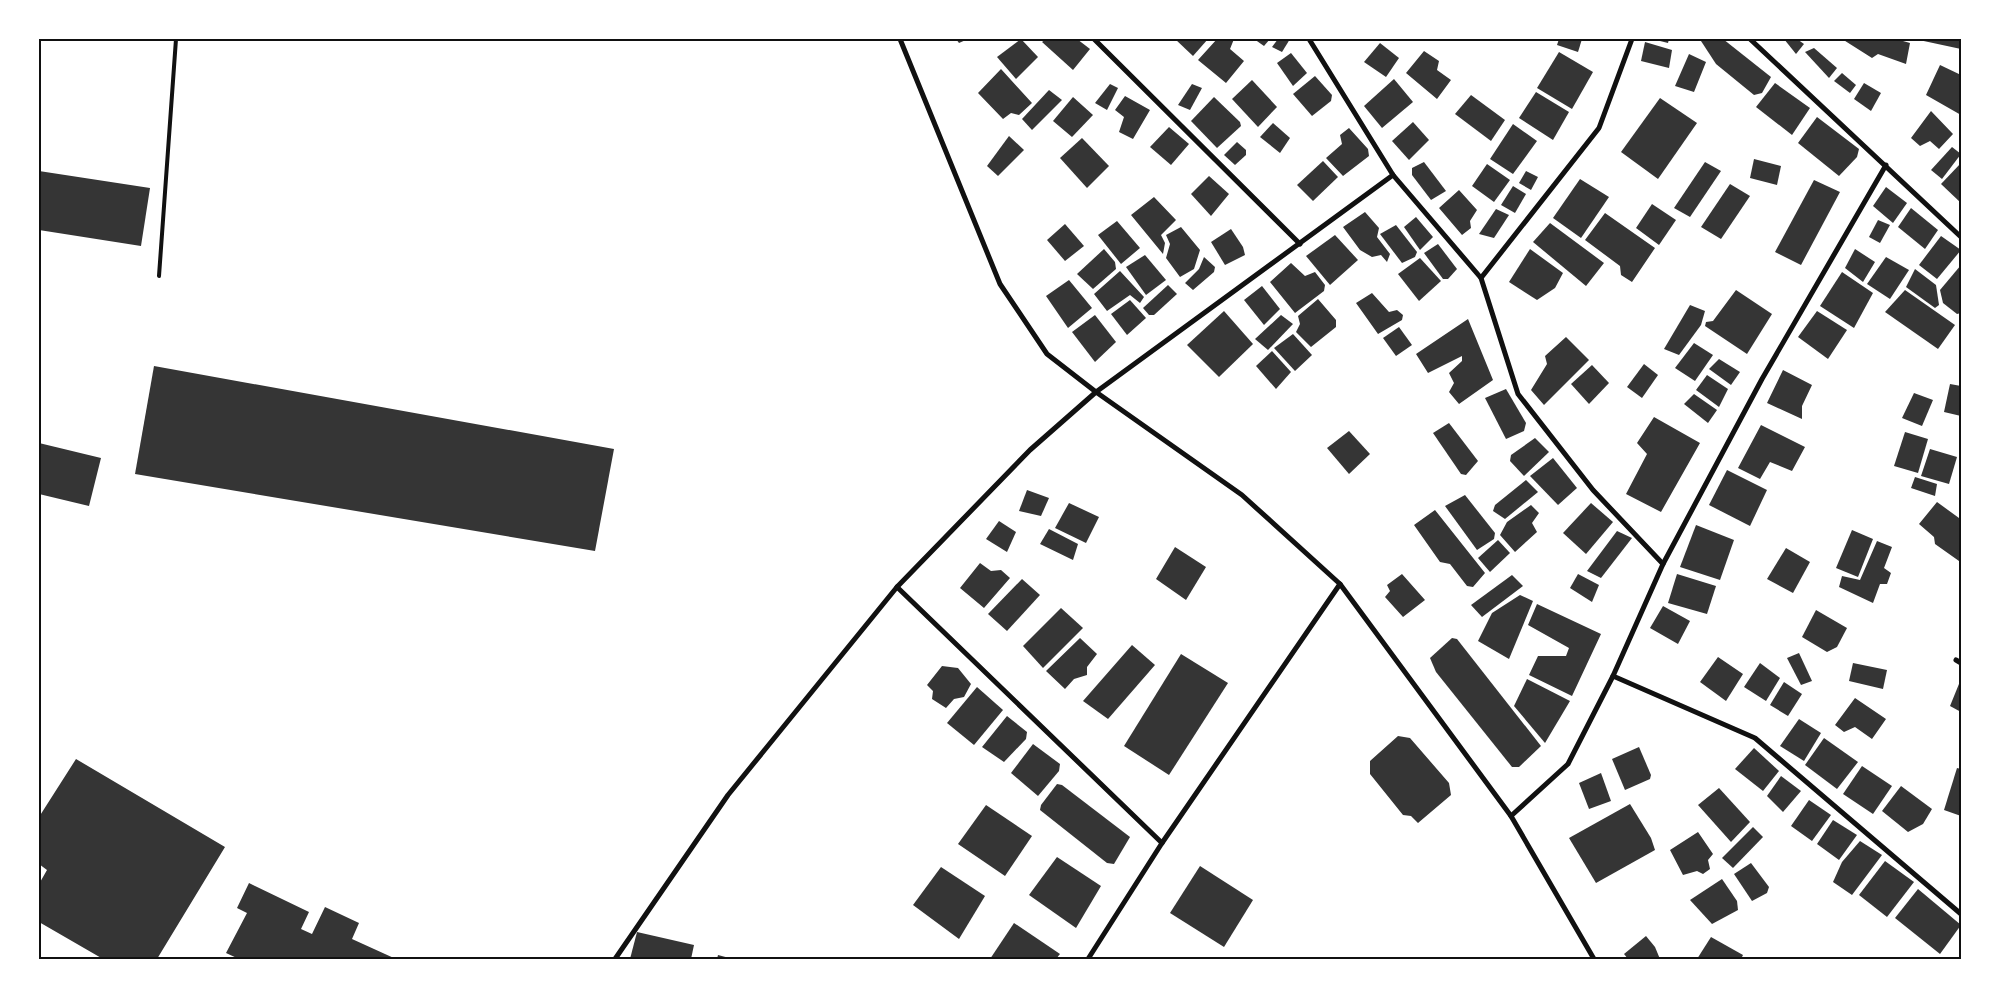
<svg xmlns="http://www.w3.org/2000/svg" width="2000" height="998" viewBox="0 0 2000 998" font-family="Overpass,sans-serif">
<rect width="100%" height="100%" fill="#fff"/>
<g fill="#353535">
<path d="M956 39H968L959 43Z"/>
<path d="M1021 39 1038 57 1016 79 997 57Z"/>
<path d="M1046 39H1077L1090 49 1073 70 1042 42Z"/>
<path d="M1175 39H1208L1193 56Z"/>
<path d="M1217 39H1234L1230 49 1244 61 1226 83 1198 60Z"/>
<path d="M1254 39H1270L1264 46Z"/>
<path d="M1278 39H1290L1282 52 1272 47Z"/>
<path d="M1559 39H1582L1578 52 1557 45Z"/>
<path d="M1652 39H1669L1668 43Z"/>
<path d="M1702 39H1723L1771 77 1762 93 1754 95 1716 64 1701 41Z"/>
<path d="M1784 39H1797L1804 44 1796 54Z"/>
<path d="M1842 39H1896L1910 43 1906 64 1878 54 1872 58Z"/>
<path d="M1961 39V49L1919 40 1920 39Z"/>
<path d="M1645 42 1672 50 1669 68 1641 61Z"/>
<path d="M1380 43 1399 58 1386 77 1364 62Z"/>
<path d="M1814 48 1837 68 1829 78 1805 52Z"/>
<path d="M1424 51 1439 61 1437 70 1451 80 1437 99 1406 73Z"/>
<path d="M1559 52 1593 72 1572 109 1537 88Z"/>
<path d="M1291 53 1307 73 1293 86 1277 63Z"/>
<path d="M1689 54 1706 62 1694 92 1675 86Z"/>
<path d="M1940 65 1961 75V115L1926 95Z"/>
<path d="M1001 69 1032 103 1019 115 1011 113 1003 119 978 93Z"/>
<path d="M1842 73 1856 85 1850 93 1834 81Z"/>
<path d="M1315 76 1332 95 1331 101 1312 116 1293 94Z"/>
<path d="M1394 79 1413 102 1382 128 1364 106Z"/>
<path d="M1252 80 1277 107 1258 127 1232 99Z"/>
<path d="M1775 83 1810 108 1792 135 1756 107Z"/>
<path d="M1864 83 1881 93 1871 111 1854 99Z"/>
<path d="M1110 84 1118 88 1107 110 1095 103Z"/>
<path d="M1192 84 1202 88 1190 110 1178 105Z"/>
<path d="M1049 90 1062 100 1032 130 1022 119Z"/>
<path d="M1536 92 1569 112 1553 140 1519 118Z"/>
<path d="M1471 95 1505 120 1491 141 1455 114Z"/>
<path d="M1125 96 1150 110 1133 139 1119 132 1124 117 1115 110Z"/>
<path d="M1073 97 1093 115 1072 137 1053 121Z"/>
<path d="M1214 97 1240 122 1241 126 1217 148 1191 121Z"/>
<path d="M1660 98 1697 123 1658 179 1621 152Z"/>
<path d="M1931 111 1953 134 1939 149 1930 141 1920 146 1911 138Z"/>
<path d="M1817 117 1859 149 1857 157 1839 176 1798 143Z"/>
<path d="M1413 122 1429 140 1409 160 1392 141Z"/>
<path d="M1273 123 1290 138 1280 153 1260 137Z"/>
<path d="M1513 124 1537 141 1513 174 1490 159Z"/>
<path d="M1169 127 1189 144 1171 165 1150 147Z"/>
<path d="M1349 128 1368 149 1369 156 1343 176 1326 158 1342 144 1340 135Z"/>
<path d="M1009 136 1024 150 998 176 987 166Z"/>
<path d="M1082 138 1109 166 1087 188 1060 158Z"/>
<path d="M1237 142 1246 150V155L1235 165 1224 155Z"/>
<path d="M1952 147 1961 154 1942 179 1931 170Z"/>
<path d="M1754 159 1781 166 1777 185 1750 178Z"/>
<path d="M1323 161 1338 177 1313 201 1297 185Z"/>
<path d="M1424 162 1446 191 1431 200 1412 175V168Z"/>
<path d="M1705 162 1721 171 1690 217 1674 208Z"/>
<path d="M1961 163V203L1941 184Z"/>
<path d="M1487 164 1510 180 1494 202 1472 186Z"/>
<path d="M39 171 150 188 141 246 39 230Z"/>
<path d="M1526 171 1538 177 1531 190 1519 183Z"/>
<path d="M1209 176 1229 194 1211 216 1191 194Z"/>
<path d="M1580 179 1609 197 1581 238 1553 218Z"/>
<path d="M1814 180 1840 192 1801 265 1775 252Z"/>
<path d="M1730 184 1750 196 1721 239 1701 227Z"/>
<path d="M1513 186 1526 194 1515 213 1501 205Z"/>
<path d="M1886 187 1907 203 1893 223 1873 206Z"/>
<path d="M1459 190 1477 210 1470 221 1471 228 1462 235 1439 208Z"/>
<path d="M1154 197 1176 220 1161 235 1165 243 1163 254 1131 215Z"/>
<path d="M1652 204 1676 220 1659 245 1636 228Z"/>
<path d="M1911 208 1938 230 1925 249 1898 227Z"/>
<path d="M1496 209 1509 215 1494 238 1479 234Z"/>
<path d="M1365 212 1379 228 1377 237 1390 254 1387 262 1381 255 1372 257 1360 250 1343 227Z"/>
<path d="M1605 213 1655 248 1632 282 1621 275 1620 266 1585 240Z"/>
<path d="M1416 217 1433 237 1420 250 1404 227Z"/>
<path d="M1878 220 1890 225 1880 243 1869 237Z"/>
<path d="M1117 221 1140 248 1121 264 1098 235Z"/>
<path d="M1550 223 1604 263 1586 286 1533 242Z"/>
<path d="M1065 224 1084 246 1065 261 1047 240Z"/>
<path d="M1396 225 1417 252 1415 257 1402 263 1380 234Z"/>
<path d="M1181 227 1200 250 1194 269 1180 277 1166 258 1170 244 1166 235Z"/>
<path d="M1231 229 1243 247 1245 255 1225 265 1211 242Z"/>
<path d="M1335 235 1358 260 1330 285 1306 256Z"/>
<path d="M1941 236 1961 250 1937 279 1919 265Z"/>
<path d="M1438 244 1457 269 1448 279H1443L1424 253Z"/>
<path d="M1104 249 1115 262 1116 269 1093 289 1077 274Z"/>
<path d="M1530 249 1563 273 1555 288 1537 300 1509 282Z"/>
<path d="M1855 249 1875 262 1863 282 1845 268Z"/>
<path d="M1145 255 1166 280 1146 295 1126 267Z"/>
<path d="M1204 257 1215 267 1214 272 1193 290 1185 283 1199 269Z"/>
<path d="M1886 257 1909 270 1890 299 1867 284Z"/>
<path d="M1420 258 1441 281 1419 301 1398 274Z"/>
<path d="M1291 263 1305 276 1315 272 1325 285 1324 291 1295 313 1270 282Z"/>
<path d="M1961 265V313L1957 314 1943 303 1940 290Z"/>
<path d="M1915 269 1936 285 1939 305 1935 308 1906 287Z"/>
<path d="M1120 271 1144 297 1140 303 1130 295 1107 311 1094 294Z"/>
<path d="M1842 272 1873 293 1854 328 1820 306Z"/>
<path d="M1069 280 1092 308 1068 328 1046 296Z"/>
<path d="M1168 285 1177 294 1154 315H1149L1143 308Z"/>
<path d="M1262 286 1280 309 1264 325 1244 300Z"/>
<path d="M1736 290 1772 314 1747 354 1705 326 1706 322 1713 321Z"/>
<path d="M1905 290 1955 325 1938 349 1885 312Z"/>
<path d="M1372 293 1389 312 1397 310 1403 315 1402 320 1378 334 1356 303Z"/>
<path d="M1318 299 1336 320V327L1311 347 1296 332 1300 324 1298 316Z"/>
<path d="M1130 300 1146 318 1127 335 1111 314Z"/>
<path d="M1690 305 1705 311 1701 325 1679 355 1664 349Z"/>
<path d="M1224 311 1253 344 1219 377 1187 345Z"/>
<path d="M1817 311 1847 330 1828 359 1798 337Z"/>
<path d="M1095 315 1116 342 1095 362 1072 332Z"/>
<path d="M1281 315 1293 324 1268 350 1255 339Z"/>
<path d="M1468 319 1493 380 1459 404 1449 392 1454 383 1449 373 1462 361V356L1428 373 1416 354Z"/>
<path d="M1399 327 1412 345 1396 356 1383 338Z"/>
<path d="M1293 334 1312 355 1295 371 1274 348Z"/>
<path d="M1566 337 1589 360 1544 405 1531 390 1547 364 1545 356Z"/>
<path d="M1694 343 1713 355 1695 381 1675 368Z"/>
<path d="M1272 351 1291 372 1276 389 1256 366Z"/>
<path d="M1719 359 1740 372 1731 385 1709 369Z"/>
<path d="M1644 364 1658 375 1642 398 1627 387Z"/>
<path d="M1592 365 1609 383 1589 404 1571 384Z"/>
<path d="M154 366 614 449 595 551 135 474Z"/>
<path d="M1783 370 1812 385 1802 406V419L1767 403Z"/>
<path d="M1707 375 1728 389 1719 407 1696 390Z"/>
<path d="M1950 384 1961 386V416L1944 412Z"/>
<path d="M1506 389 1526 423 1524 431 1506 439 1485 398Z"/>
<path d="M1914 393 1933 400 1922 426 1902 418Z"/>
<path d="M1694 394 1717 410 1708 423 1684 404Z"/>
<path d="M1654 417 1700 443 1661 512 1626 494 1647 454 1637 443Z"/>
<path d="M1449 423 1478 461 1466 475 1461 474 1433 433Z"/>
<path d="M1761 425 1805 447 1792 471 1770 462 1760 479 1738 468Z"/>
<path d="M1349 431 1370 454 1349 474 1327 448Z"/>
<path d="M1905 432 1928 439 1918 473 1894 466Z"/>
<path d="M1535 438 1549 452 1524 476 1510 461 1511 455Z"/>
<path d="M39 443 101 458 89 506 39 494Z"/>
<path d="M1930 449 1957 457 1949 484 1921 476Z"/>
<path d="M1553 458 1577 488 1558 505 1530 476Z"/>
<path d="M1727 470 1767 490 1750 526 1709 505Z"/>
<path d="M1915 477 1937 484 1935 496 1911 488Z"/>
<path d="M1526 480 1538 492 1505 519 1493 511 1495 505Z"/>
<path d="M1027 490 1049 498 1041 516 1019 511Z"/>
<path d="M1465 495 1495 533 1494 539 1477 550 1445 506Z"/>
<path d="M1937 502 1959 518 1961 517V558L1959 561 1935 544 1934 537 1919 524Z"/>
<path d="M1069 503 1099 517 1086 543 1055 528Z"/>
<path d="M1591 503 1613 522 1586 554 1563 533Z"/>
<path d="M1531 505 1539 513 1532 523 1537 532 1515 552 1500 535 1507 522Z"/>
<path d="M1435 510 1485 573 1473 587 1467 586 1450 564 1440 562 1414 525Z"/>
<path d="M999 521 1016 532 1007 552 986 539Z"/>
<path d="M1696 525 1734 540 1720 580 1680 567Z"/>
<path d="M1049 529 1078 544 1073 560 1040 544Z"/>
<path d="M1852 530 1873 539 1858 577 1836 568Z"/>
<path d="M1617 531 1632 538 1601 578 1587 571Z"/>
<path d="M1498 540 1510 553 1490 572 1478 558Z"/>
<path d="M1877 541 1892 547 1884 568 1891 573 1887 584H1880L1873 603 1839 587 1842 576 1860 580Z"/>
<path d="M1175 547 1206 567 1186 600 1156 579Z"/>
<path d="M1786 548 1810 562 1793 593 1767 579Z"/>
<path d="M980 563 991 571 1001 570 1010 578 984 608 960 588Z"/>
<path d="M1402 574 1425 600 1403 617 1385 597 1390 591 1387 585Z"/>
<path d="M1578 574 1599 585 1592 602 1570 588Z"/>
<path d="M1677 574 1716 586 1707 614 1668 603Z"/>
<path d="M1512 575 1523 586 1482 617 1471 605Z"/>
<path d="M1022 579 1040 595 1007 631 988 614Z"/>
<path d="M1520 595 1533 601 1509 659 1478 641 1492 613Z"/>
<path d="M1537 604 1601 634 1572 696 1529 675 1538 656H1566L1569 648 1528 625Z"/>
<path d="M1663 606 1690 621 1678 644 1650 628Z"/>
<path d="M1061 608 1083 628 1043 668 1023 646Z"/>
<path d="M1816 610 1847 628 1837 647 1827 652 1802 637Z"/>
<path d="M1080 638 1097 654 1087 667V675L1074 679 1065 689 1046 671Z"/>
<path d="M1452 638 1457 639 1541 746 1519 767H1512L1436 672 1430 658Z"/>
<path d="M1132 645 1155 665 1108 719 1083 701Z"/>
<path d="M1799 653 1812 681 1801 685 1787 658Z"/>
<path d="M1181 654 1228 683 1169 775 1124 746Z"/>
<path d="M1718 657 1743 674 1726 701 1700 682Z"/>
<path d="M1760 663 1780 678 1766 701 1744 687Z"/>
<path d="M1853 663 1887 670 1883 689 1849 681Z"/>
<path d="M942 666 958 668 971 684 964 697 954 699 946 708 932 699 933 691 927 685Z"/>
<path d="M1527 679 1570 701 1545 743 1514 706Z"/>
<path d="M1961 679V712L1950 706Z"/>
<path d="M1784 682 1802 694 1788 716 1770 705Z"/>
<path d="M977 687 1003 710 974 745 947 723Z"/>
<path d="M1855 698 1886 719 1872 739 1855 727 1844 732 1835 725Z"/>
<path d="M1007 716 1027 732 1026 739 1004 762 982 747Z"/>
<path d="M1799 719 1821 733 1804 761 1780 746Z"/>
<path d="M1398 736 1410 738 1449 783 1451 795 1418 823 1411 816 1403 815 1370 774V761Z"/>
<path d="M1824 738 1858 762 1837 789 1805 765Z"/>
<path d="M1033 744 1060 764 1059 771 1038 796 1011 773Z"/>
<path d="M1639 747 1651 775 1650 779 1625 790 1612 759Z"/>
<path d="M1754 748 1779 771 1763 791 1735 769Z"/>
<path d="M76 759 225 847 157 959H103L39 922V884L47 870 39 864V817Z"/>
<path d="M1862 766 1892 786 1873 814 1843 794Z"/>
<path d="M1957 768 1961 769V816L1944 810Z"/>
<path d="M1601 773 1611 801 1589 809 1579 783Z"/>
<path d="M1781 776 1801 791 1783 812 1767 796Z"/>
<path d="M1057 784 1062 785 1130 837 1114 864 1107 863 1040 810 1041 805Z"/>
<path d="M1901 786 1932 809 1923 824 1908 832 1882 811Z"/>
<path d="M1719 788 1750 822 1731 842 1698 805Z"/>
<path d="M1809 800 1831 815 1812 841 1791 826Z"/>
<path d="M1630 804 1651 838 1655 850 1596 883 1569 838Z"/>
<path d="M986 805 1032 836 1005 876 958 844Z"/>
<path d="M1833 820 1857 835 1839 860 1817 844Z"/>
<path d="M1753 827 1763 837 1733 868 1722 858Z"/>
<path d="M1698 832 1713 854 1708 860 1710 869 1703 874 1697 871 1683 875 1670 850Z"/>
<path d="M1860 841 1882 855 1852 895 1833 882 1842 862Z"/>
<path d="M1057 857 1101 886 1076 928 1029 895Z"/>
<path d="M1885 861 1914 882 1887 917 1859 895Z"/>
<path d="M1751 863 1769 887 1767 893 1752 901 1734 874Z"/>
<path d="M1200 866 1253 900 1224 947 1170 913Z"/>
<path d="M941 867 985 896 959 939 913 905Z"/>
<path d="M1722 879 1737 901 1738 910 1712 924 1690 900Z"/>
<path d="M249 883 309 912 301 929 312 934 325 907 359 923 352 939 396 959H239L226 953 247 913 237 908Z"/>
<path d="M1918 889 1961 925 1940 954 1895 918Z"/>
<path d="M1014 923 1060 954 1056 959H990Z"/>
<path d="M637 932 694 945 691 959H630Z"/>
<path d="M1646 936 1655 947 1660 959H1628L1624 954Z"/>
<path d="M1711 937 1743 955 1741 959H1697Z"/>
<path d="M718 955 733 959H717Z"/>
</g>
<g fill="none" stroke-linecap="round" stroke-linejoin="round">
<path stroke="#111" stroke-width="4" d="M159 276 176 39"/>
<g stroke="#111" stroke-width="5">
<path d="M900 39 1000 284 1047 354 1096 392 1242 495 1340 584 1511 816 1594 959"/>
<path d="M1094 39 1300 244"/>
<path d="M1309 39 1393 175 1481 278"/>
<path d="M1632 39 1599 128 1481 278 1518 394 1593 490 1663 564 1613 676 1755 738 1961 914"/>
<path d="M1750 39 1961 237"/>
<path d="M1663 564 1762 379 1886 165"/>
<path d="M897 587 1162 843"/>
<path d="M1956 660 1961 663"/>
<path d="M1511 816 1568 764 1613 676"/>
<path d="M615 959 728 795 897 587 1030 450 1096 392 1393 175"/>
<path d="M1088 959 1162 843 1340 584"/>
</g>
</g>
<rect width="2000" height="998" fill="none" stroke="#ffffff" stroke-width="80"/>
<rect x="40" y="40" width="1920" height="918" fill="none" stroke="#111" stroke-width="2"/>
</svg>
